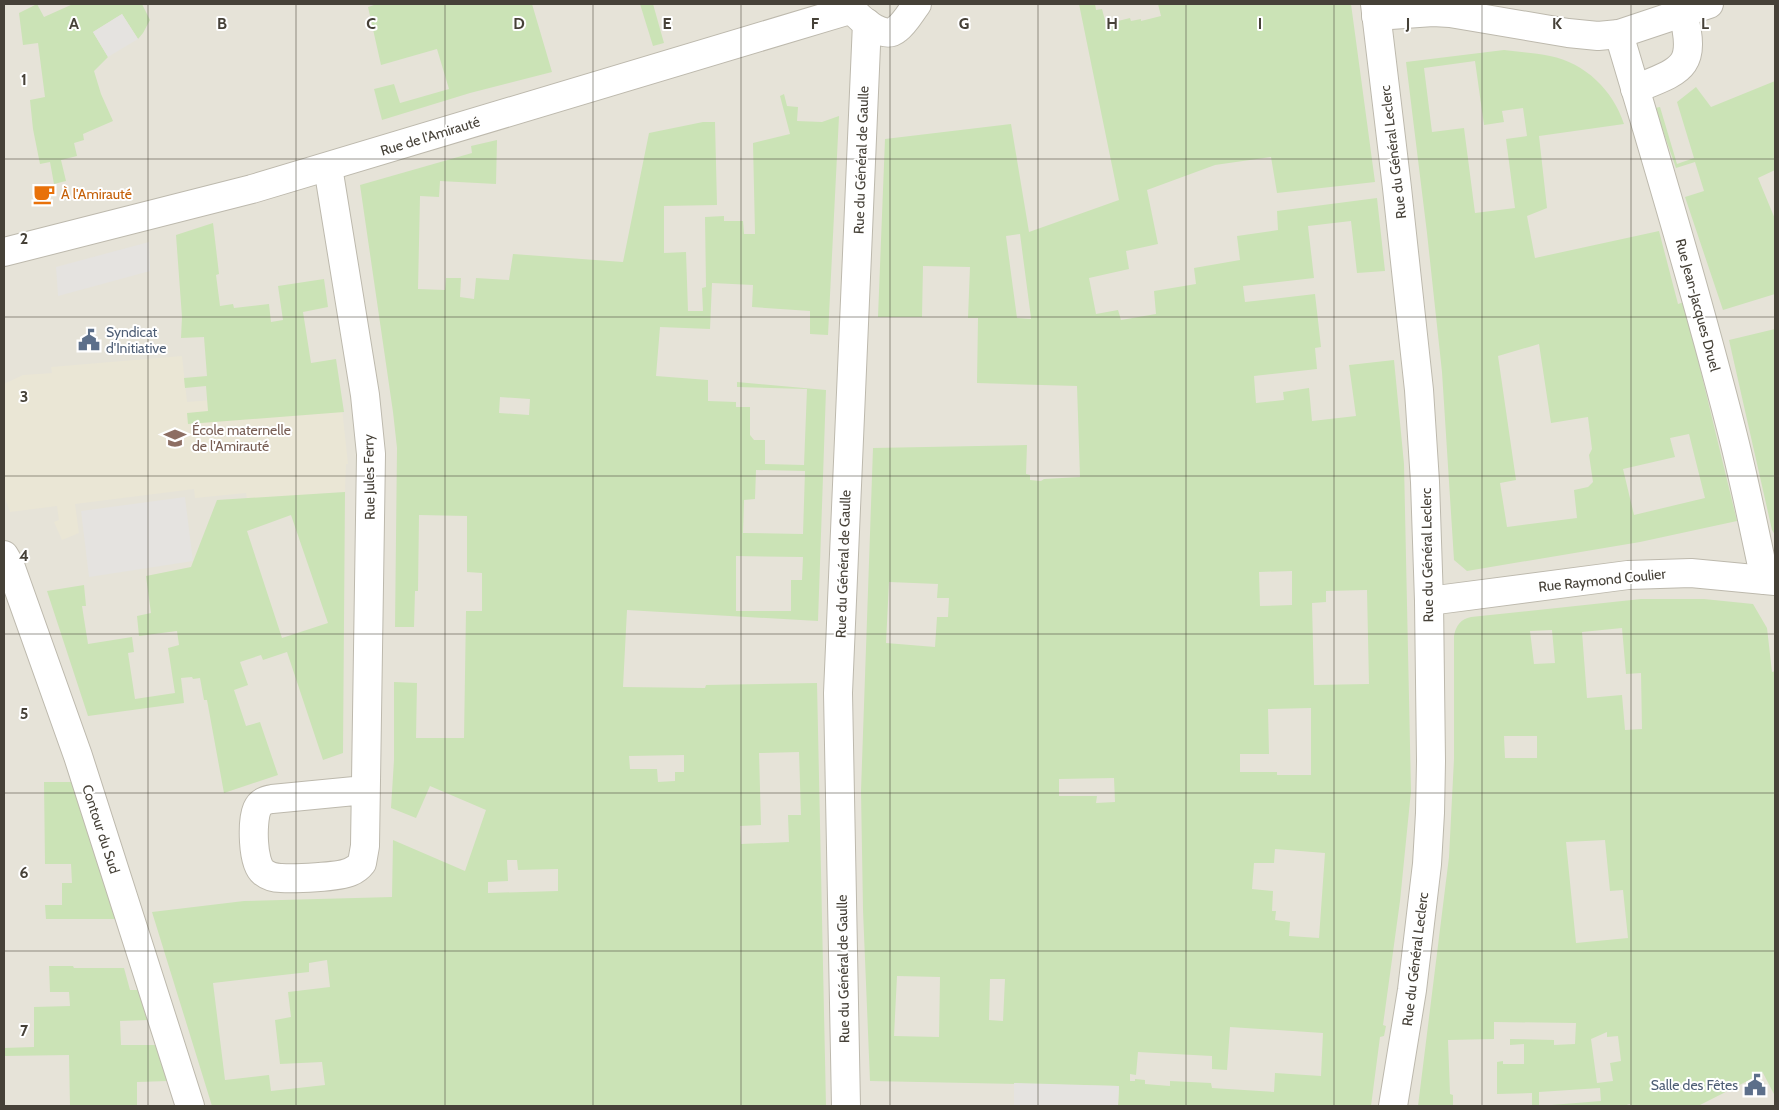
<svg xmlns="http://www.w3.org/2000/svg" width="1779" height="1110" viewBox="0 0 1779 1110" font-family="Cabin,sans-serif">
<rect width="100%" height="100%" fill="#f3f1e9"/>
<rect fill="#e6e3d8" x="4" y="4" width="1771" height="1102"/>
<path fill="#eae6d5" d="M182 356 187 402 340 390 348 464H346L345 492 247 499 246 493 195 498 194 489 75 504 79 533 62 540 54 522 59 520 57 506 10 512 4 495V384L23 375 52 373 51 367Z"/>
<g fill="#cbe3b6" fill-rule="evenodd">
<path d="M37 4 44 17 73 4H142L150 20 143 33 138 39 122 14 93 32 108 57 94 71 101 94 113 121 83 134 84 140 74 143 77 156 61 160 66 181 54 184 50 162 40 164 33 129 30 100 45 97 38 43 23 45 19 13Z"/>
<path d="M377 4H532L552 72 470 93 382 120 374 89 394 84 400 103 449 89 437 49 381 65 368 7Z"/>
<path d="M640 4H653L664 43 653 46Z"/>
<path d="M1079 4H1095L1096 10 1102 9 1106 24 1130 18 1131 21 1141 19V21L1161 16 1158 4H1351L1375 182 1277 193 1271 157 1215 165 1147 190 1158 244 1126 251 1129 269 1089 278 1096 314 1118 310 1121 320 1156 314 1154 291 1196 284 1194 268 1240 260 1237 236 1278 230 1277 211 1377 198 1385 271 1357 273 1351 221 1308 226 1314 278 1243 286 1245 302 1315 294 1321 347 1315 348 1317 369 1254 376 1256 403 1284 400 1283 392 1309 388 1312 421 1356 416 1349 365 1394 360 1404 464 1411 791 1400 901 1383 1025 1386 1026 1384 1036 1380 1037 1371 1106H1118L1119 1086 870 1081 863 910 861 791 873 448 1027 445 1026 474 1030 475V480L1041 481 1044 479 1080 477 1077 386 977 383 978 318H968L970 267 923 266 922 317H878L885 139 1011 124 1029 232 1119 200ZM1020 234 1031 318V319L1017 318 1006 236ZM1292 571V605L1260 606 1259 572ZM889 582 938 584 937 598H949L948 617H937L935 647 886 643ZM1367 590 1369 684 1314 685 1312 603 1326 602V591ZM1311 708V775H1277V772H1240V754H1269L1268 709ZM1114 778 1115 802 1096 803 1097 796H1059V779ZM1275 849 1325 853 1319 938 1289 936 1290 922 1275 920 1276 911H1272L1273 891 1252 889 1254 863H1274ZM897 976 940 977 939 1037 894 1036ZM990 979H1005L1003 1021 989 1020ZM1230 1027 1323 1033 1321 1076 1275 1073 1274 1092 1212 1088 1211 1083 1170 1081V1086L1145 1084V1080L1135 1079V1081H1130V1074L1136 1075 1138 1052 1212 1056V1069L1227 1070Z"/>
<path d="M1504 50C1519 52 1535 53 1550 56 1585 63 1613 90 1624 124L1539 136 1547 208 1527 216 1535 258 1659 231 1678 304 1684 302 1737 521 1640 542 1467 571 1454 560 1442 372 1427 233 1406 62ZM1475 61 1484 125 1504 122 1502 111 1523 108 1527 136 1506 139 1515 208 1475 213 1464 128 1432 132 1424 68ZM1539 344 1551 423 1588 417 1592 449 1589 455 1593 482 1588 487 1574 490 1577 518 1507 527 1500 483 1516 480 1498 356ZM1689 434 1705 498 1634 515 1623 469 1675 457 1670 438Z"/>
<path d="M1775 81V170L1758 178 1775 219V294L1723 310 1685 197 1704 191 1695 162 1676 168 1655 108 1660 107 1677 164 1694 158 1677 102 1696 87 1711 107Z"/>
<path d="M784 94 787 106 798 107 797 121 822 122 839 116 828 335 810 334V311L752 307 753 285 712 283 710 329 660 327 656 376 708 380V401L736 402V407H750V435L754 440H765V464L804 465 807 389 737 387V382L826 390 818 621 627 610 623 687 705 688 706 685 817 683 826 1106H212L152 912 244 901 392 897 393 840 465 871 486 810 430 786 416 818 391 808 394 760V682L417 683 416 738H464L466 611H482V573L467 572V516L419 515 418 591H415L414 627H395L397 448 393 412 360 185 472 153 471 146 497 140 496 184 440 181 439 197 420 196 418 289 445 290 446 278H461L460 297 474 299 476 278 509 280 513 254 623 262 649 133 703 122H715L717 205 664 206V253L686 252 688 311H703L702 288 706 287 705 217 724 216V221H743L744 234H755L753 143 790 134 780 96ZM500 397 530 399 529 415 499 413ZM756 470 805 471 803 534 743 533 744 500 755 499ZM736 556 803 557 802 580H791V611H736ZM799 752 801 815H788L789 842 741 844 740 826 761 825 759 753ZM629 756 684 755V772H675V781L658 782 657 769H630ZM507 860H517L518 870 558 869V891L488 893V882L508 881ZM327 960 330 987 288 992 291 1017 275 1020 280 1064 322 1062 325 1085 271 1091 269 1075 225 1080 213 983 309 972V963Z"/>
<path d="M213 223 219 274 216 275 220 306 233 304 234 308 269 304 271 322 283 320 278 286 324 279 328 307 303 312 311 363 336 359 344 412 188 424 187 413 208 411 206 386 185 388 184 378 207 376 204 337 181 338 182 317 176 235Z"/>
<path d="M1775 329V535L1772 530 1729 340Z"/>
<path d="M345 492 343 753 323 760 287 652 263 660 261 655 240 662 248 685 234 690 246 726 260 722 278 775 224 793 207 700H204L200 678 193 679 192 677 181 678 184 703 88 716 47 591 84 585 86 606H82L88 644 132 637 134 652 128 653 135 699 175 693 168 648 179 645 177 631 139 636 137 616 151 613 146 576 191 567 217 500ZM291 515 328 623 282 638 247 531Z"/>
<path d="M1641 599H1704L1753 604 1767 628 1772 672 1775 671V1096L1763 1073 1698 1106H1631L1630 1104 1623 1106H1532V1093L1497 1094V1062L1503 1061V1064H1524V1044L1510 1045V1039L1554 1040V1045L1575 1044 1576 1023 1494 1022V1039L1448 1040 1450 1094 1453 1095V1106H1418L1449 857 1454 759V636C1456 625 1461 619 1471 617ZM1622 628 1626 674 1641 673 1642 729 1625 730 1622 695 1587 698 1582 632ZM1552 630 1555 663 1534 664 1530 631ZM1537 736V758H1505L1504 736ZM1605 840 1610 891 1623 890 1628 938 1576 943 1566 842ZM1607 1032V1037L1618 1036 1621 1061 1610 1063 1613 1081 1597 1083 1591 1039ZM1600 1088 1601 1101 1539 1106V1092Z"/>
<path d="M44 782H73L116 919H46L45 905H62V883H72L71 864H45Z"/>
<path d="M49 966H73L74 968H124L130 990H139L149 1020 120 1021 121 1045H157L168 1081 137 1082V1106H70L69 1055 4 1056V1048L34 1047V1007L70 1006 69 992H50Z"/>
</g>
<g fill="#e5e3e0">
<path d="M122 14 138 39 108 57 93 32Z"/>
<path d="M149 242 150 271 58 296 56 267Z"/>
<path d="M185 497 193 561 89 577 81 511Z"/>
<path d="M1014 1083 1119 1086 1118 1106H1014Z"/>
</g>
<g fill="none" stroke-linecap="round" stroke-linejoin="round">
<g stroke="#bdb9ad" stroke-width="30">
<g id="minor">
<path d="M1375 4 1397 188 1419 390 1425 482 1429 601 1431 761 1430 813 1427 864 1412 990 1393 1106"/>
<path d="M855 13C864 22 885 40 897 29 905 23 911 12 917 4"/>
<path d="M1376 16 1433 12 1450 13 1568 33 1598 36 1619 34 1709 4"/>
<path d="M1619 34C1658 165 1697 296 1731 428 1744 478 1754 529 1765 580"/>
<path d="M1635 89C1682 70 1697 68 1683 13"/>
<path d="M328 167 365 395 371 454 365 846 362 863C359 867 355 870 350 872 339 877 294 879 281 878 274 878 268 876 263 872 252 863 252 821 257 809 260 802 265 800 272 799L365 790"/>
<path d="M4 252 252 189 853 9"/>
<path d="M4 555 10 565 78 756 190 1106"/>
<path d="M1429 601 1628 575 1691 573 1775 581"/>
<path d="M846 1106 838 693 867 23"/>
</g>
</g>
<use href="#minor" stroke="#fff" stroke-width="28"/>
</g>
<path fill="none" stroke="#464138" stroke-width="1" stroke-opacity="0.55" d="M148 4V1106M296 4V1106M445 4V1106M593 4V1106M741 4V1106M890 4V1106M1038 4V1106M1186 4V1106M1334 4V1106M1482 4V1106M1631 4V1106M4 159H1775M4 317H1775M4 476H1775M4 634H1775M4 793H1775M4 951H1775"/>
<defs>
<g id="cafe-bare" transform="scale(1.725)"><path d="M-5.5-4.5H6V0H3Q3 3.5 0 3.5H-2.5Q-5.5 3.5-5.5 0ZM3-3.2v2h1.7v-2ZM-6 4.5H4V6H-6Z" fill="#e8710a" stroke="#fff" stroke-width="2.5" paint-order="stroke"/></g>
<g id="civic-bare" transform="scale(1.725)"><path d="M-.6-6.5H3V-4.5H.6V-3L4-1V1h2V6H-6V1h2V-1L-.6-3ZM-1.2 2.5V6h2.4V2.5Z" fill="#5c6f8a" stroke="#fff" stroke-width="2.5" paint-order="stroke"/></g>
<g id="school-bare" transform="scale(1.725)"><path d="M0-5L7-2L0 1L-7-2ZM-4 1L0 2.5L4 1V4Q0 6-4 4Z" fill="#8d6e63" stroke="#fff" stroke-width="2.5" paint-order="stroke"/></g>
</defs>
<g fill-rule="evenodd">
<use href="#cafe-bare" x="44" y="194"/>
<use href="#civic-bare" x="89" y="340"/>
<use href="#school-bare" x="175" y="438"/>
<use href="#civic-bare" x="1755" y="1085"/>
</g>
<g text-anchor="middle" stroke-width="4" stroke-linejoin="round" paint-order="stroke">
<g font-size="14" fill="#464138" stroke="#fff">
<text transform="translate(430 136) rotate(-17)" y="5">Rue de l'Amirauté</text>
<text transform="translate(1393 152) rotate(-97)" y="5">Rue du Général Leclerc</text>
<text transform="translate(861 160) rotate(-88)" y="5">Rue du Général de Gaulle</text>
<text transform="translate(1698 305) rotate(75)" y="5">Rue Jean-Jacques Druel</text>
<text transform="translate(369 477) rotate(-91)" y="5">Rue Jules Ferry</text>
<text transform="translate(1427 555) rotate(-91)" y="5">Rue du Général Leclerc</text>
<text transform="translate(843 564) rotate(-88)" y="5">Rue du Général de Gaulle</text>
<text transform="translate(1602 580) rotate(-6)" y="5">Rue Raymond Coulier</text>
<text transform="translate(101 829) rotate(72)" y="5">Contour du Sud</text>
<text transform="translate(1415 959) rotate(-83)" y="5">Rue du Général Leclerc</text>
<text transform="translate(843 969) rotate(-91)" y="5">Rue du Général de Gaulle</text>
</g>
<g font-size="14" fill="#c56008" stroke="#fff" text-anchor="start">
<text x="61" y="199">À l'Amirauté</text>
</g>
<g font-size="14" fill="#4e5e75" stroke="#fff" text-anchor="start">
<text x="106" y="337">Syndicat<tspan x="106" dy="16">d'Initiative</tspan></text>
<text x="1738" y="1090" text-anchor="end">Salle des Fêtes</text>
</g>
<g font-size="14" fill="#785e54" stroke="#fff" text-anchor="start">
<text x="192" y="435">École maternelle<tspan x="192" dy="16">de l'Amirauté</tspan></text>
</g>
</g>
<g font-size="16" text-anchor="middle" font-weight="bold" fill="#464138" stroke="#fff" stroke-width="4" stroke-linejoin="round" paint-order="stroke">
<text x="74" y="29">A</text>
<text x="222" y="29">B</text>
<text x="371" y="29">C</text>
<text x="519" y="29">D</text>
<text x="667" y="29">E</text>
<text x="815" y="29">F</text>
<text x="964" y="29">G</text>
<text x="1112" y="29">H</text>
<text x="1260" y="29">I</text>
<text x="1408" y="29">J</text>
<text x="1557" y="29">K</text>
<text x="1705" y="29">L</text>
<text x="24" y="85">1</text>
<text x="24" y="244">2</text>
<text x="24" y="402">3</text>
<text x="24" y="561">4</text>
<text x="24" y="719">5</text>
<text x="24" y="878">6</text>
<text x="24" y="1036">7</text>
</g>
<rect width="1779" height="1110" fill="none" stroke="#464138" stroke-width="10"/>
</svg>
